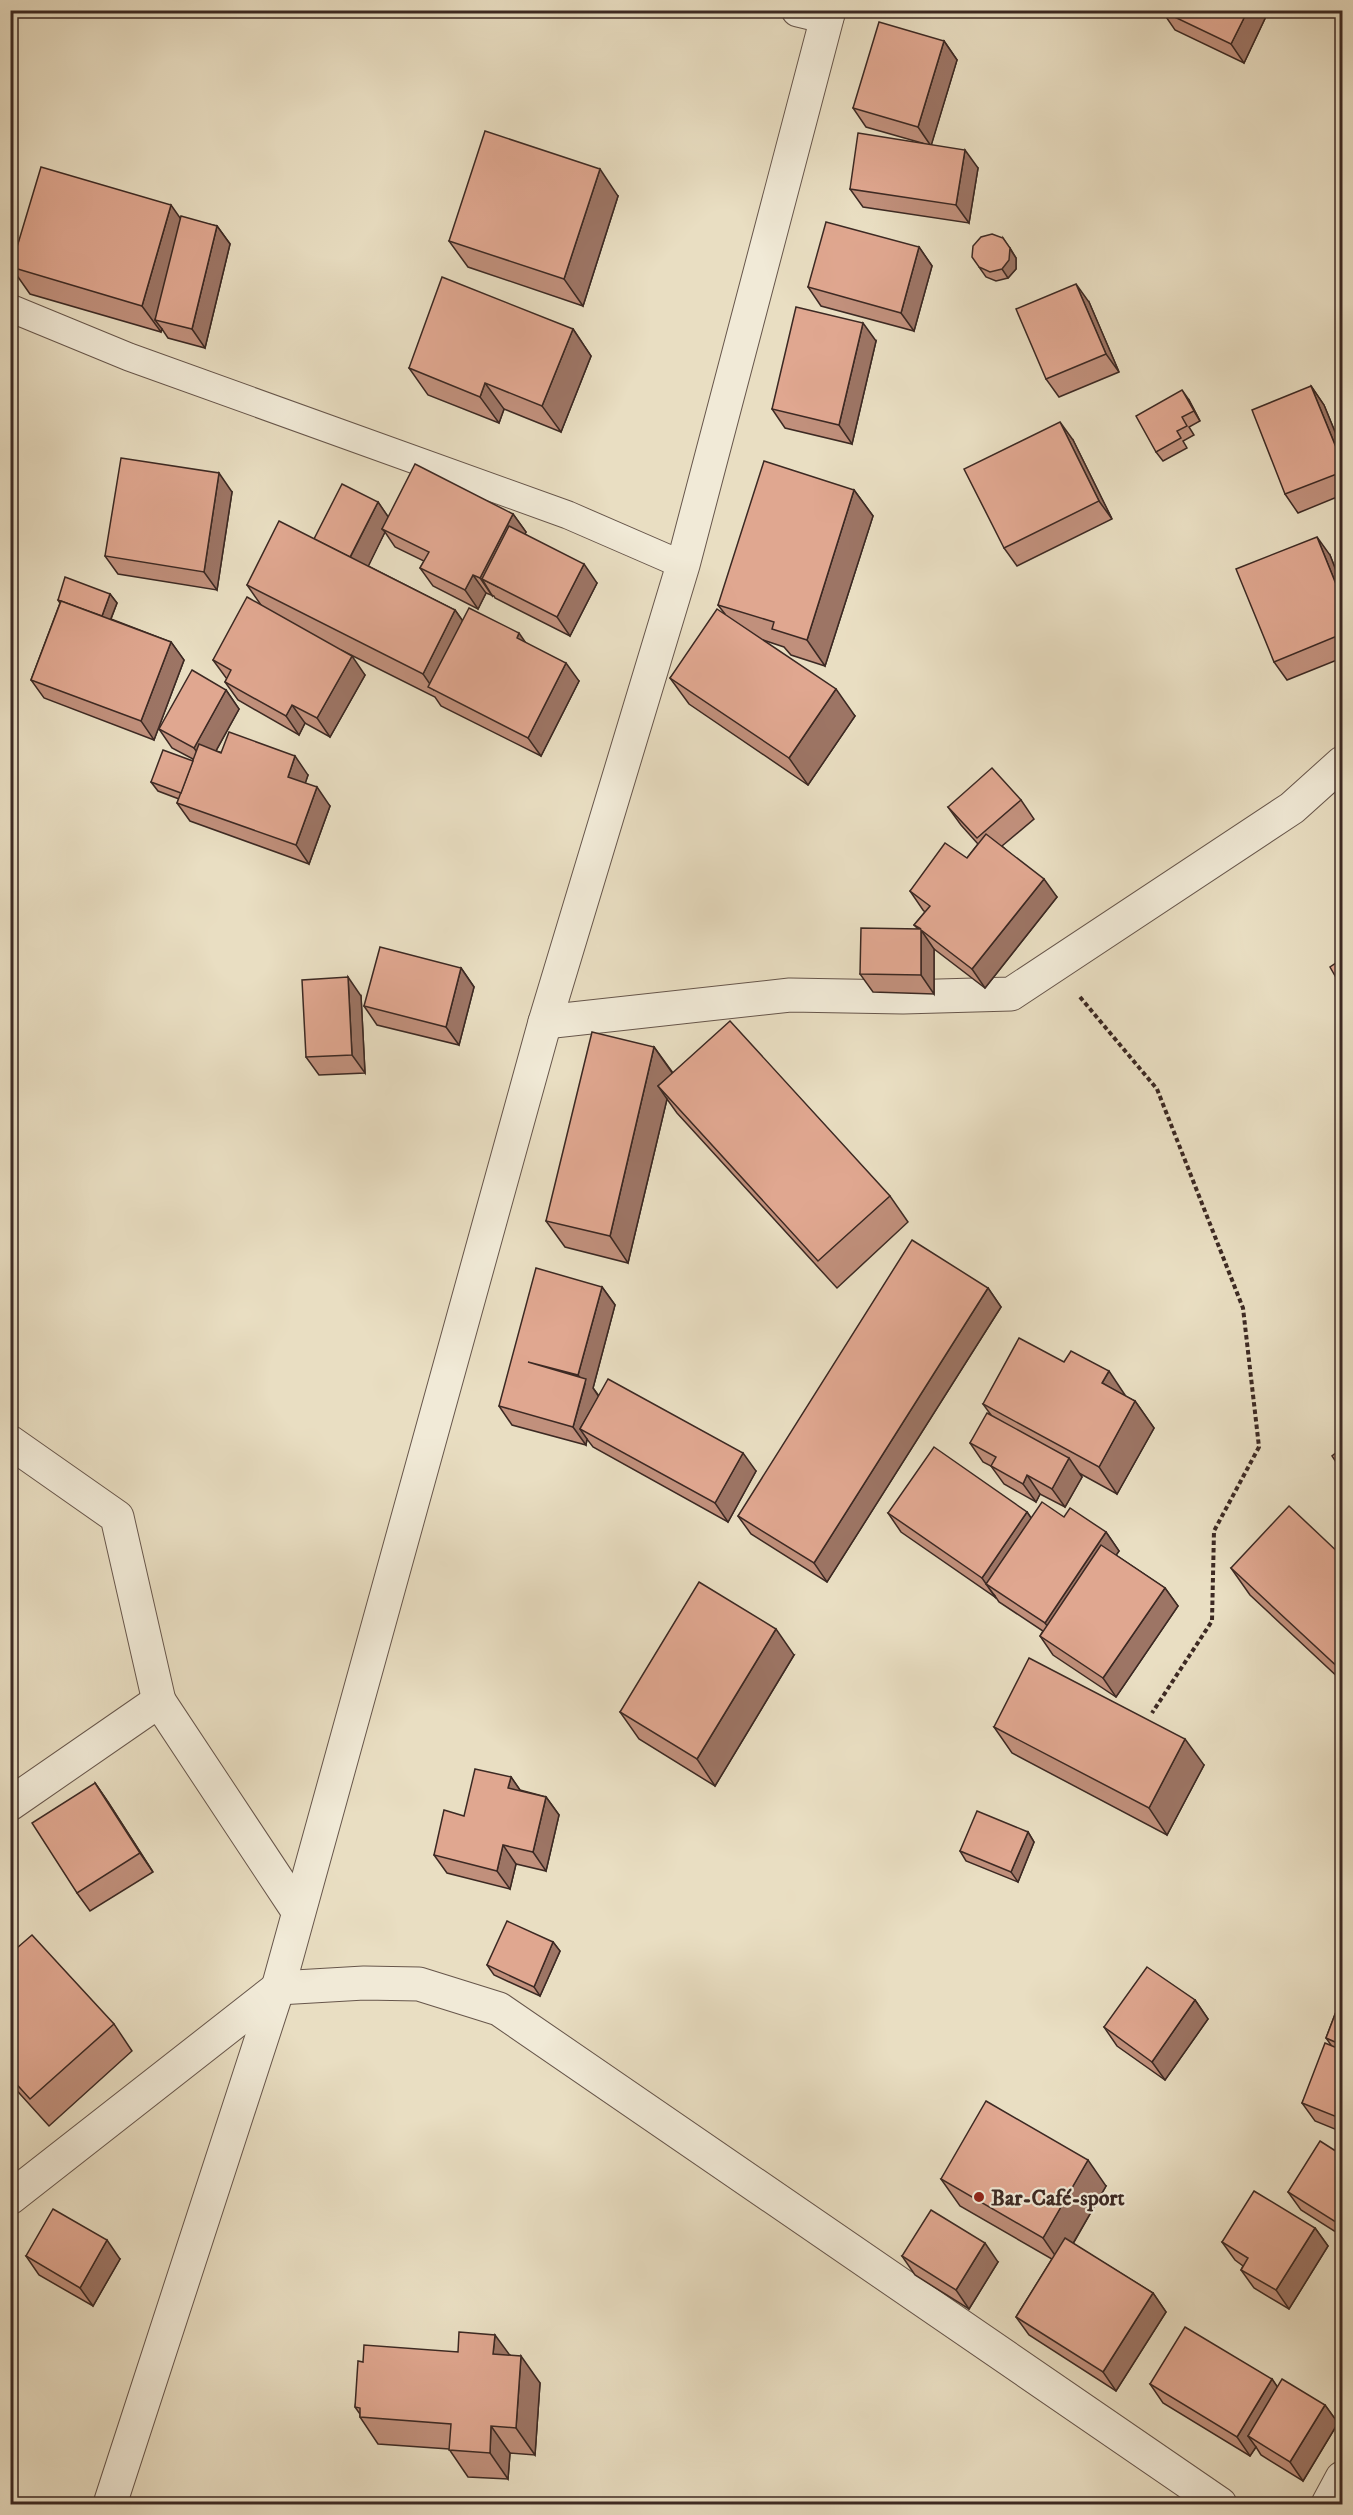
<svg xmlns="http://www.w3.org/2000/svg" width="1353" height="2515" viewBox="0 0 1353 2515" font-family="'IM FELL DW Pica',serif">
<rect width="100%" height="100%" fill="#e9dec2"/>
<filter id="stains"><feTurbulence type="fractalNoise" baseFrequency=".00333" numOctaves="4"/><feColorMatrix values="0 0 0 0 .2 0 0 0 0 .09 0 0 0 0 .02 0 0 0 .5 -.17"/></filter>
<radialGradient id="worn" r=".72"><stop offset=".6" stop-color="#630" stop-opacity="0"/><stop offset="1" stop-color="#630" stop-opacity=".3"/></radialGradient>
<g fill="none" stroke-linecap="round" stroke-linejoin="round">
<g stroke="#67564b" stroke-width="29">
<path id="lane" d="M10 308 129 357 568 515 683 565"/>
</g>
<g stroke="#67564b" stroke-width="35">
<g id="street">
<path d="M798 10 827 17"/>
<path d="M545 1022 790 995 903 997 1011 994 1292 808 1342 763"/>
<path d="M10 1442 117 1517 159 1701"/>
<path d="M10 1804 159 1701 298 1911"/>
<path d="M10 2198 278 1988 364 1983 419 1984 499 2009 1220 2504"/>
<path d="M110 2504 278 1988 545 1022 683 565 829 10"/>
<path d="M1328 2504 1342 2478"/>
</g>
</g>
<path stroke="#3c2923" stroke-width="4" stroke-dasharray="4.5 3" stroke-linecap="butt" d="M1080 997 1157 1089 1243 1308 1259 1447 1214 1531 1212 1621 1152 1713"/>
<use href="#lane" stroke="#f1ead7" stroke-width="27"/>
<use href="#street" stroke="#f1ead7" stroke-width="33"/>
</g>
<g fill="#c1907c" stroke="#3c2923" stroke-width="1.5">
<path d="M1162 10H1269L1244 63 1175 30 1162 11Z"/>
<path d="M944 41 957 60 931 145 978 168 969 223 863 207 850 189 922 143 866 127 853 108Z"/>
<path d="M618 196 583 306 468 267 449 241Z"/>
<path d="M180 218 217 226 230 244 205 348 168 338 162 329 161 332 30 294 11 267Z"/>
<path d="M919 247 932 266 914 331 821 306 808 287Z"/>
<path d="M1010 248 1016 258V269L1008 278 996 281 986 277 979 267Z"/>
<path d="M1089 302 1119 372 1059 397 1046 379Z"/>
<path d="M573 329 591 356 561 432 504 409 499 423 428 395 409 368Z"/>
<path d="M876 341 852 444 785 428 772 409Z"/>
<path d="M1311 386 1324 405 1342 449V495L1298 513 1285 494Z"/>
<path d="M1189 400 1200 421 1189 427 1194 435 1183 441 1187 448 1163 461 1156 452Z"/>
<path d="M1073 440 1112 519 1017 566 1004 548Z"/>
<path d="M854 490 873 516 825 666 791 655 784 647 763 640 855 716 808 785 689 704 670 678 725 614 718 605Z"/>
<path d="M232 492 217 590 118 574 105 556Z"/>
<path d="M378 502 388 517 513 514 526 532 525 534 597 583 570 636 495 598 494 596 486 593 478 609 433 586 420 568 424 561 395 547 385 532 368 566 455 610 462 620 526 643 579 681 541 756 441 706 435 697 341 650 365 675 330 737 305 723 299 735 238 700 225 682 227 679 213 660 261 605 247 585 314 539Z"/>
<path d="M1330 555 1342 586V658L1287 680 1274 662Z"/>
<path d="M110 594 117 603 111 619 171 642 184 660 154 740 44 698 31 680 60 603 58 600Z"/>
<path d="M226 690 239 709 216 751 308 775 305 783 330 806 309 864 190 821 177 803 179 799 158 791 151 782 193 761V759L172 748 159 729Z"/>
<path d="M1021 800 1034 819 1002 846 1057 897 985 988 934 949V994L873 992 860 974 918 929 914 925 925 912 923 910 910 891 967 858 978 844 961 825 948 807Z"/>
<path d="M461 968 474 987 459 1045 377 1025 364 1006Z"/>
<path d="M361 996 365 1073 319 1075 306 1057Z"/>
<path d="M654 1047 673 1073 890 1196 908 1222 837 1288 677 1113 667 1099 628 1263 565 1247 546 1221Z"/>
<path d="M602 1287 615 1305 593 1388 599 1396 756 1471 728 1522 593 1447 587 1439 586 1445 512 1425 499 1406Z"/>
<path d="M988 1288 1001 1307 827 1582 751 1534 738 1516Z"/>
<path d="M1127 1397 1135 1401 1154 1428 1117 1494 1079 1473 1082 1477 1065 1507 1040 1494 1036 1502 1004 1484 991 1466 983 1462 970 1443 991 1415 983 1404Z"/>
<path d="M1027 1512 1031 1518 1064 1517 1106 1532 1119 1551 1116 1555 1165 1588 1178 1606 1116 1697 1053 1655 1040 1636 1043 1631 999 1602 995 1596V1597L901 1532 888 1513Z"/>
<path d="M1342 1556V1681L1250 1595 1231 1568Z"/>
<path d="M794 1655 715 1786 639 1739 620 1712Z"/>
<path d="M994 1727 1204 1765 1167 1835 1012 1753Z"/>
<path d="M511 1777 520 1790 546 1797 559 1815 546 1871 516 1864 510 1889 447 1873 434 1855 464 1816Z"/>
<path d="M95 1783 108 1802 153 1872 90 1911 77 1893Z"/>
<path d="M1028 1832 1034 1842 1018 1882 966 1861 960 1851Z"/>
<path d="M553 1942 560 1951 540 1996 494 1975 487 1965Z"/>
<path d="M10 1954 114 2024 132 2051 49 2126 10 2083Z"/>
<path d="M1342 1996V2132L1315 2121 1302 2103 1331 2045 1326 2038Z"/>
<path d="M1195 2000 1208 2019 1165 2080 1117 2046 1104 2027Z"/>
<path d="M1342 2155V2236L1301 2210 1288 2192Z"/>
<path d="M941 2179 1106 2186 1073 2244 1153 2293 1166 2312 1116 2391 1029 2335 1016 2317 1052 2259 960 2206Z"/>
<path d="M1315 2228 1328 2246 1289 2309 1254 2288 1241 2270 1243 2266 1235 2260 1222 2242Z"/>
<path d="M26 2256 120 2259 93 2306 39 2275Z"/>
<path d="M902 2256 998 2262 969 2309 915 2275Z"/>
<path d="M458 2352 510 2355 540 2383 535 2455 510 2453 508 2479 468 2477 449 2449 378 2444 360 2417V2414L355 2407 363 2362Z"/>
<path d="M1272 2379 1277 2387 1325 2405 1338 2423 1303 2481 1261 2455 1256 2447 1250 2456 1163 2403 1150 2384Z"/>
</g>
<g fill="#9d7565" stroke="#3c2923" stroke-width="1.5">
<path d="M1248 10H1269L1244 63 1231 44Z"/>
<path d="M944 41 957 60 931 146 918 127Z"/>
<path d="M965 150 978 168 969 223 956 205Z"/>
<path d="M600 169 618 196 583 306 564 279Z"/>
<path d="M171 205 190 232 155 320 162 329 161 332 142 306Z"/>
<path d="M217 226 230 244 205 348 192 329Z"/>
<path d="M1003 238 1016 258V269L1008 278 1002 269Z"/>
<path d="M919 247 932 266 914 331 901 313Z"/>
<path d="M1076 284 1089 302 1119 372 1106 354Z"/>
<path d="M863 323 876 341 852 444 839 425Z"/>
<path d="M573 329 591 356 561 432 542 406Z"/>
<path d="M485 383 504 409 499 423 480 397Z"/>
<path d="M1311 386 1324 405 1342 449V462Z"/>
<path d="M1182 390 1189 400 1200 421 1194 411Z"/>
<path d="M1060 422 1073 440 1112 519 1099 501Z"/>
<path d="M219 473 232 492 217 590 204 572Z"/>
<path d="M854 490 873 516 825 666 807 640Z"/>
<path d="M378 502 391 521 382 529 385 532 362 579 349 560Z"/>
<path d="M513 514 526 532 498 587 482 579 493 597 480 578Z"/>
<path d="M1317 537 1330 555 1342 586V599Z"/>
<path d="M584 564 597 583 570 636 557 617Z"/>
<path d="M473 575 486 593 478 609 465 590Z"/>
<path d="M110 594 117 603 108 626 102 616Z"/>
<path d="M455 610 474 637 434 690 423 674Z"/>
<path d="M519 633 532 652 517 638Z"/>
<path d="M171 642 184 660 154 740 141 721Z"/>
<path d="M352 656 365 675 330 737 317 718Z"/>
<path d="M566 663 579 681 541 756 528 738Z"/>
<path d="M836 689 855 716 808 785 789 758Z"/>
<path d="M226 690 239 709 207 767 194 748Z"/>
<path d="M292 705 305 723 299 735 286 716Z"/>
<path d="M295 756 308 775 301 796 288 777Z"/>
<path d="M317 787 330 806 309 864 296 845Z"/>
<path d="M1044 879 1057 897 985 988 972 969Z"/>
<path d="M921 930 934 949V994L921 975Z"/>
<path d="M461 968 474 987 459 1045 446 1027Z"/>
<path d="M348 977 361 996 365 1073 352 1055Z"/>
<path d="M654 1047 673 1074 658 1086 667 1099 628 1263 610 1236Z"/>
<path d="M602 1287 615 1305 593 1388 599 1397 580 1429 587 1439 586 1445 573 1427 585 1384 578 1375Z"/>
<path d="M988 1288 1001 1307 827 1582 814 1563Z"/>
<path d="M1109 1371 1127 1398 1102 1383Z"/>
<path d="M1135 1401 1154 1428 1117 1494 1099 1467Z"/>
<path d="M743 1453 756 1471 728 1522 715 1503Z"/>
<path d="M1069 1458 1082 1477 1065 1507 1052 1489Z"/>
<path d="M1027 1475 1040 1494 1036 1502 1023 1484Z"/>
<path d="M1027 1512 1040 1531 986 1584 995 1596V1597L982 1578Z"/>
<path d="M1106 1532 1119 1551 1058 1641 1045 1623Z"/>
<path d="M1165 1588 1178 1606 1116 1697 1103 1678Z"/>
<path d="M776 1629 794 1655 715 1786 697 1759Z"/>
<path d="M1185 1739 1204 1765 1167 1835 1149 1808Z"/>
<path d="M511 1777 524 1796 508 1788Z"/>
<path d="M95 1783 108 1802 153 1872 140 1853Z"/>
<path d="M546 1797 559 1815 546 1871 533 1852Z"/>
<path d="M1028 1832 1034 1842 1018 1882 1011 1872Z"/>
<path d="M503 1845 516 1864 510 1889 497 1871Z"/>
<path d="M553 1942 560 1951 540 1996 534 1987Z"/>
<path d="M1195 2000 1208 2019 1165 2080 1152 2062Z"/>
<path d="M1088 2160 1106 2186 1061 2264 1043 2238Z"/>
<path d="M1315 2228 1328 2246 1289 2309 1276 2290Z"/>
<path d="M107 2240 120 2259 93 2306 80 2288Z"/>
<path d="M985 2243 998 2262 969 2309 956 2290Z"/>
<path d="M1153 2293 1166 2312 1116 2391 1103 2372Z"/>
<path d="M495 2335 514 2361 493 2354Z"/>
<path d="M521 2356 540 2383 535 2455 516 2428Z"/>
<path d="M1272 2379 1285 2398 1248 2436 1256 2447 1250 2456 1237 2437Z"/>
<path d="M1325 2405 1338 2423 1303 2481 1290 2462Z"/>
<path d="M491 2426 510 2453 508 2479 490 2453Z"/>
</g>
<g fill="#e0a790" stroke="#3c2923" stroke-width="1.5">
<path d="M1162 10H1248L1231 44 1162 11Z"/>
<path d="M879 22 944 41 918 127 853 108Z"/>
<path d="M485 131 600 169 564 279 449 241Z"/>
<path d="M858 133 965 150 956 205 850 189Z"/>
<path d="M41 167 171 205 142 306 11 267Z"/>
<path d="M181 216 217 226 192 329 155 320Z"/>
<path d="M826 222 919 247 901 313 808 287Z"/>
<path d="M992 234 1003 238 1010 248 1009 260 1002 269 990 272 979 267 972 257 973 246 981 237Z"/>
<path d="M442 277 573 329 542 406 485 383 480 397 409 368Z"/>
<path d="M1076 284 1106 354 1046 379 1016 309Z"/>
<path d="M796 307 863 323 839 425 772 409Z"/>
<path d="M1311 386 1342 462V472L1285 494 1252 410Z"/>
<path d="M1182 390 1194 411 1182 417 1187 426 1177 431 1181 438 1156 452 1136 416Z"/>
<path d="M1060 422 1099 501 1004 548 964 469Z"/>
<path d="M121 458 219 473 204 572 105 556Z"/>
<path d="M764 461 854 490 807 640 772 629 774 622 718 605Z"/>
<path d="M415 464 513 514 480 578 473 575 465 590 420 568 429 552 382 529Z"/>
<path d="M342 484 378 502 350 557 314 539Z"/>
<path d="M279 521 455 610 423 674 247 585Z"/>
<path d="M509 526 584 564 557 617 482 579Z"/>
<path d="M1317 537 1342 599V634L1274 662 1236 569Z"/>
<path d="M65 577 110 594 102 616 58 600Z"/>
<path d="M247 597 352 656 317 718 292 705 286 716 225 682 231 670 213 660Z"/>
<path d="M61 601 171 642 141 721 31 680Z"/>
<path d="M469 608 519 633 517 638 566 663 528 738 428 687Z"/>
<path d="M717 609 836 689 789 758 670 678Z"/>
<path d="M192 670 226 690 194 748 159 729Z"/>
<path d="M229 732 295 756 288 777 317 787 296 845 177 803 199 744 221 753Z"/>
<path d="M163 750 193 761 181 793 151 782Z"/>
<path d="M992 768 1021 800 977 838 948 807Z"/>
<path d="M986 834 1044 879 972 969 921 930V975L860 974 861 928 921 929 914 925 930 906 910 891 945 843 967 858Z"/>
<path d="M380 947 461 968 446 1027 364 1006Z"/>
<path d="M1342 959V988L1330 967Z"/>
<path d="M348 977 352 1055 306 1057 302 980Z"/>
<path d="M730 1021 890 1196 818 1261 658 1086Z"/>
<path d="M592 1032 654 1047 610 1236 546 1221Z"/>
<path d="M912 1240 988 1288 814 1563 738 1516Z"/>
<path d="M536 1268 602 1287 578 1375 528 1362 586 1379 573 1427 499 1406Z"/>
<path d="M1019 1338 1064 1362 1071 1351 1109 1371 1102 1383 1135 1401 1099 1467 983 1404Z"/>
<path d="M608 1379 743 1453 715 1503 580 1429Z"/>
<path d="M987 1413 1069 1458 1052 1489 1027 1475 1023 1484 991 1466 996 1457 970 1443Z"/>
<path d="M934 1447 1027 1512 982 1578 888 1513Z"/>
<path d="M1342 1448V1471L1332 1456Z"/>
<path d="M1042 1502 1064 1517 1070 1508 1106 1532 1045 1623 986 1584Z"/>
<path d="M1289 1506 1342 1556V1671L1231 1568Z"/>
<path d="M1101 1545 1165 1588 1103 1678 1040 1636Z"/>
<path d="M699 1582 776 1629 697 1759 620 1712Z"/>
<path d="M1029 1658 1185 1739 1149 1808 994 1727Z"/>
<path d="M475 1769 511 1777 508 1788 546 1797 533 1852 503 1845 497 1871 434 1855 444 1810 464 1816Z"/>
<path d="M95 1783 140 1853 77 1893 32 1823Z"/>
<path d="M977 1811 1028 1832 1011 1872 960 1851Z"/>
<path d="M507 1921 553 1942 534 1987 487 1965Z"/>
<path d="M32 1935 114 2024 30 2099 10 2077V1954Z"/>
<path d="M1147 1967 1195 2000 1152 2062 1104 2027Z"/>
<path d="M1342 1996V2045L1326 2038Z"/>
<path d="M1325 2043 1342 2050V2119L1302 2103Z"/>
<path d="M986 2101 1088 2160 1043 2238 941 2179Z"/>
<path d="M1320 2141 1342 2155V2226L1288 2192Z"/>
<path d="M1254 2191 1315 2228 1276 2290 1241 2270 1248 2258 1222 2242Z"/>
<path d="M53 2209 107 2240 80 2288 26 2256Z"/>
<path d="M931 2210 985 2243 956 2290 902 2256Z"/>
<path d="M1065 2238 1153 2293 1103 2372 1016 2317Z"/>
<path d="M1185 2327 1272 2379 1237 2437 1150 2384Z"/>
<path d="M459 2332 495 2335 493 2354 521 2356 516 2428 491 2426 490 2453 449 2450 451 2424 360 2417V2408L355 2407 358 2361 363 2362 364 2345 458 2352Z"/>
<path d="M1282 2379 1325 2405 1290 2462 1248 2436Z"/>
</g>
<circle fill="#8f2418" stroke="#f1ead7" stroke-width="2" cx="979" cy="2197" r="6"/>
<g text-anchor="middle" stroke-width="4.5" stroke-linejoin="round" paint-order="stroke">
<g font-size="22" font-weight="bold" fill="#3c2923" stroke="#f1ead7" text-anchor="start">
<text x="991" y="2205">Bar-Café-sport</text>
</g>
</g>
<rect width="1353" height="2515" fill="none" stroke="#e9dec2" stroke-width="36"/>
<rect x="12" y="12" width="1329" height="2491" fill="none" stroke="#3c2923" stroke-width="3"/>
<rect x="18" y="18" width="1317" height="2479" fill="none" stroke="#3c2923" stroke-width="1.5"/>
<rect width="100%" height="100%" filter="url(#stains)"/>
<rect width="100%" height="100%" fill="url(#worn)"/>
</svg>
